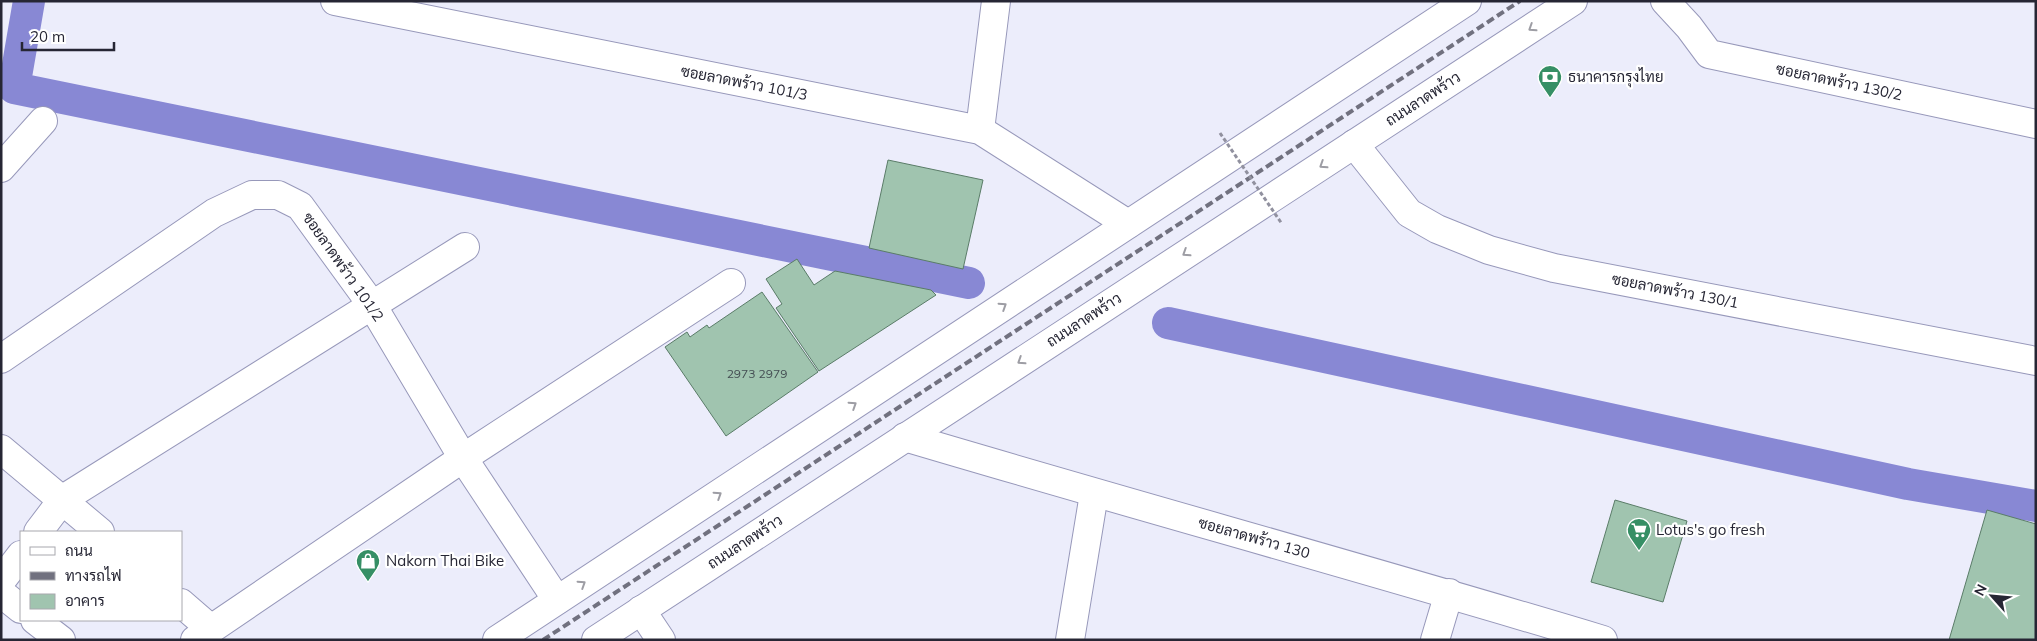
<svg xmlns="http://www.w3.org/2000/svg" width="2037" height="641" viewBox="0 0 2037 641" font-family="Mulish,Sarabun,sans-serif">
<rect width="100%" height="100%" fill="#ecedfb"/>
<g fill="none" stroke-linecap="round" stroke-linejoin="round">
<g stroke="#8888d4" stroke-width="32">
<path d="M29 1 14 88 969 283"/>
<path d="M1168 323 1908 484 2036 506"/>
</g>
</g>
<g fill="#a0c4af" stroke="#5a7c68">
<path d="M888 160 983 180 963 269 869 248Z"/>
<path d="M797 259 814 285 835 271 931 290 936 295 819 371 776 308 782 304 766 279Z"/>
<path d="M762 292 818 372 726 436 665 347 687 332 690 337 707 325 709 328Z"/>
<path d="M1615 500 1687 521 1663 602 1591 582Z"/>
<path d="M1987 510 2036 524V640H1949Z"/>
</g>
<g fill="none" stroke-linecap="round" stroke-linejoin="round">
<g stroke="#9798ba" stroke-width="30">
<g id="minor">
<path d="M335 1 980 130 1128 224"/>
<path d="M1665 1 1689 27 1709 54 2036 124"/>
<path d="M980 130 996 1"/>
<path d="M1354 144 1409 213 1437 229 1489 250 1554 268 2036 361"/>
<path d="M1 168 43 121"/>
<path d="M1 359 214 213 252 195H278L300 206 372 305 463 458 557 600"/>
<path d="M905 437C1137 506 1371 570 1603 640"/>
<path d="M1 449 100 532"/>
<path d="M38 532 63 499 465 247"/>
<path d="M1 581 21 555"/>
<path d="M1 593 21 609"/>
<path d="M181 603 211 629"/>
<path d="M641 610 661 640"/>
<path d="M35 620 61 640"/>
<path d="M195 640 463 458 731 283"/>
<path d="M1070 640 1094 494"/>
<path d="M1435 640 1449 593"/>
</g>
</g>
<g stroke="#9798ba" stroke-width="30">
<g id="major">
<path d="M497 640 1467 1"/>
<path d="M596 640 1573 1"/>
</g>
</g>
<use href="#minor" stroke="#fff" stroke-width="28"/>
<use href="#major" stroke="#fff" stroke-width="28"/>
<path stroke="#71717f" stroke-width="4" stroke-dasharray="8 4" stroke-linecap="butt" d="M543 640 1520 1"/>
<path stroke="#91919f" stroke-width="3" stroke-dasharray="4 2.5" stroke-linecap="butt" d="M1220 133 1282 224"/>
</g>
<defs><path id="oneway-chevron" d="M-2-3.5L2.5 0L-2 3.5" fill="none" stroke-width="1.6" stroke-linecap="round" stroke-linejoin="round" transform="scale(1.25)"/></defs>
<g stroke="#9d9da4">
<use href="#oneway-chevron" transform="translate(1532 28) rotate(147)"/>
<use href="#oneway-chevron" transform="translate(1323 165) rotate(147)"/>
<use href="#oneway-chevron" transform="translate(1186 253) rotate(147)"/>
<use href="#oneway-chevron" transform="translate(1003 306) rotate(-33)"/>
<use href="#oneway-chevron" transform="translate(1021 361) rotate(147)"/>
<use href="#oneway-chevron" transform="translate(853 405) rotate(-33)"/>
<use href="#oneway-chevron" transform="translate(718 495) rotate(-33)"/>
<use href="#oneway-chevron" transform="translate(582 584) rotate(-33)"/>
</g>
<defs>
<g id="bank-pin" transform="scale(1.25)"><path d="M0 17L-7.5 6A9.5 9.5 0 1 1 7.5 6Z" fill="#368f65" stroke="#fff"/><path d="M-6-4H6V4H-6ZM0-2.3a2.3 2.3 0 1 0 0 4.6a2.3 2.3 0 1 0 0-4.6Z" fill="#fff"/></g>
<g id="supermarket-pin" transform="scale(1.25)"><path d="M0 17L-7.5 6A9.5 9.5 0 1 1 7.5 6Z" fill="#368f65" stroke="#fff"/><path d="M-6-5.5h2.5l.6 2H6L4.5 2H-2.5L-4.4-4H-6ZM-1.5 3.2a1.3 1.3 0 1 0 .1 0ZM3 3.2a1.3 1.3 0 1 0 .1 0Z" fill="#fff"/></g>
<g id="shop-pin" transform="scale(1.25)"><path d="M0 17L-7.5 6A9.5 9.5 0 1 1 7.5 6Z" fill="#368f65" stroke="#fff"/><path d="M-5-2.5h2.3a2.7 3.5 0 0 1 5.4 0H5L5.5 6h-11ZM-1.5-2.5h3a1.5 2.3 0 0 0-3 0Z" fill="#fff"/></g>
</defs>
<g fill-rule="evenodd">
<use href="#bank-pin" x="1550" y="77"/>
<use href="#supermarket-pin" x="1639" y="530"/>
<use href="#shop-pin" x="368" y="561"/>
</g>
<g text-anchor="middle" stroke-width="4.5" stroke-linejoin="round" paint-order="stroke">
<g font-size="12" fill="#444e53">
<text x="757" y="378">2973 2979</text>
</g>
<g font-size="15" fill="#262634" stroke="#fff" text-anchor="start">
<text x="1568" y="82">ธนาคารกรุงไทย</text>
<text x="1656" y="535">Lotus's go fresh</text>
<text x="386" y="566">Nakorn Thai Bike</text>
</g>
<g font-size="15" fill="#262634" stroke="#fff">
<text transform="translate(1839 82) rotate(12)" y="5">ซอยลาดพร้าว 130/2</text>
<text transform="translate(744 83) rotate(11)" y="5">ซอยลาดพร้าว 101/3</text>
<text transform="translate(1423 99) rotate(-33)" y="5">ถนนลาดพร้าว</text>
<text transform="translate(343 267) rotate(55)" y="5">ซอยลาดพร้าว 101/2</text>
<text transform="translate(1675 291) rotate(11)" y="5">ซอยลาดพร้าว 130/1</text>
<text transform="translate(1084 320) rotate(-33)" y="5">ถนนลาดพร้าว</text>
<text transform="translate(1254 538) rotate(16)" y="5">ซอยลาดพร้าว 130</text>
<text transform="translate(745 542) rotate(-33)" y="5">ถนนลาดพร้าว</text>
</g>
</g>
<rect width="2037" height="641" fill="none" stroke="#262634" stroke-width="5"/>
<rect x="20" y="531" width="162" height="90" fill="#ffffff" stroke="#a8a8ae"/>
<rect x="30" y="547" width="25" height="8" fill="#ffffff" stroke="#a8a8ae"/>
<text x="65" y="556" font-size="15" fill="#262634">ถนน</text>
<rect x="30" y="572" width="25" height="8" fill="#71717f" stroke="#a8a8ae"/>
<text x="65" y="581" font-size="15" fill="#262634">ทางรถไฟ</text>
<rect x="30" y="594" width="25" height="15" fill="#a0c4af" stroke="#a8a8ae"/>
<text x="65" y="606" font-size="15" fill="#262634">อาคาร</text>
<g transform="translate(1992 596) rotate(297)" stroke="#ffffff" stroke-width="4" paint-order="stroke">
<path d="M0-4L9 19L0 12L-9 19Z" fill="#262634"/>
<text y="-8" font-size="14" font-weight="bold" text-anchor="middle" fill="#262634">N</text>
</g>
<path d="M22 42v8h92v-8" fill="none" stroke="#262634" stroke-width="2.5"/>
<text x="30" y="42" font-size="15" fill="#262634" stroke="#ffffff" stroke-width="4" paint-order="stroke">20 m</text>
</svg>
